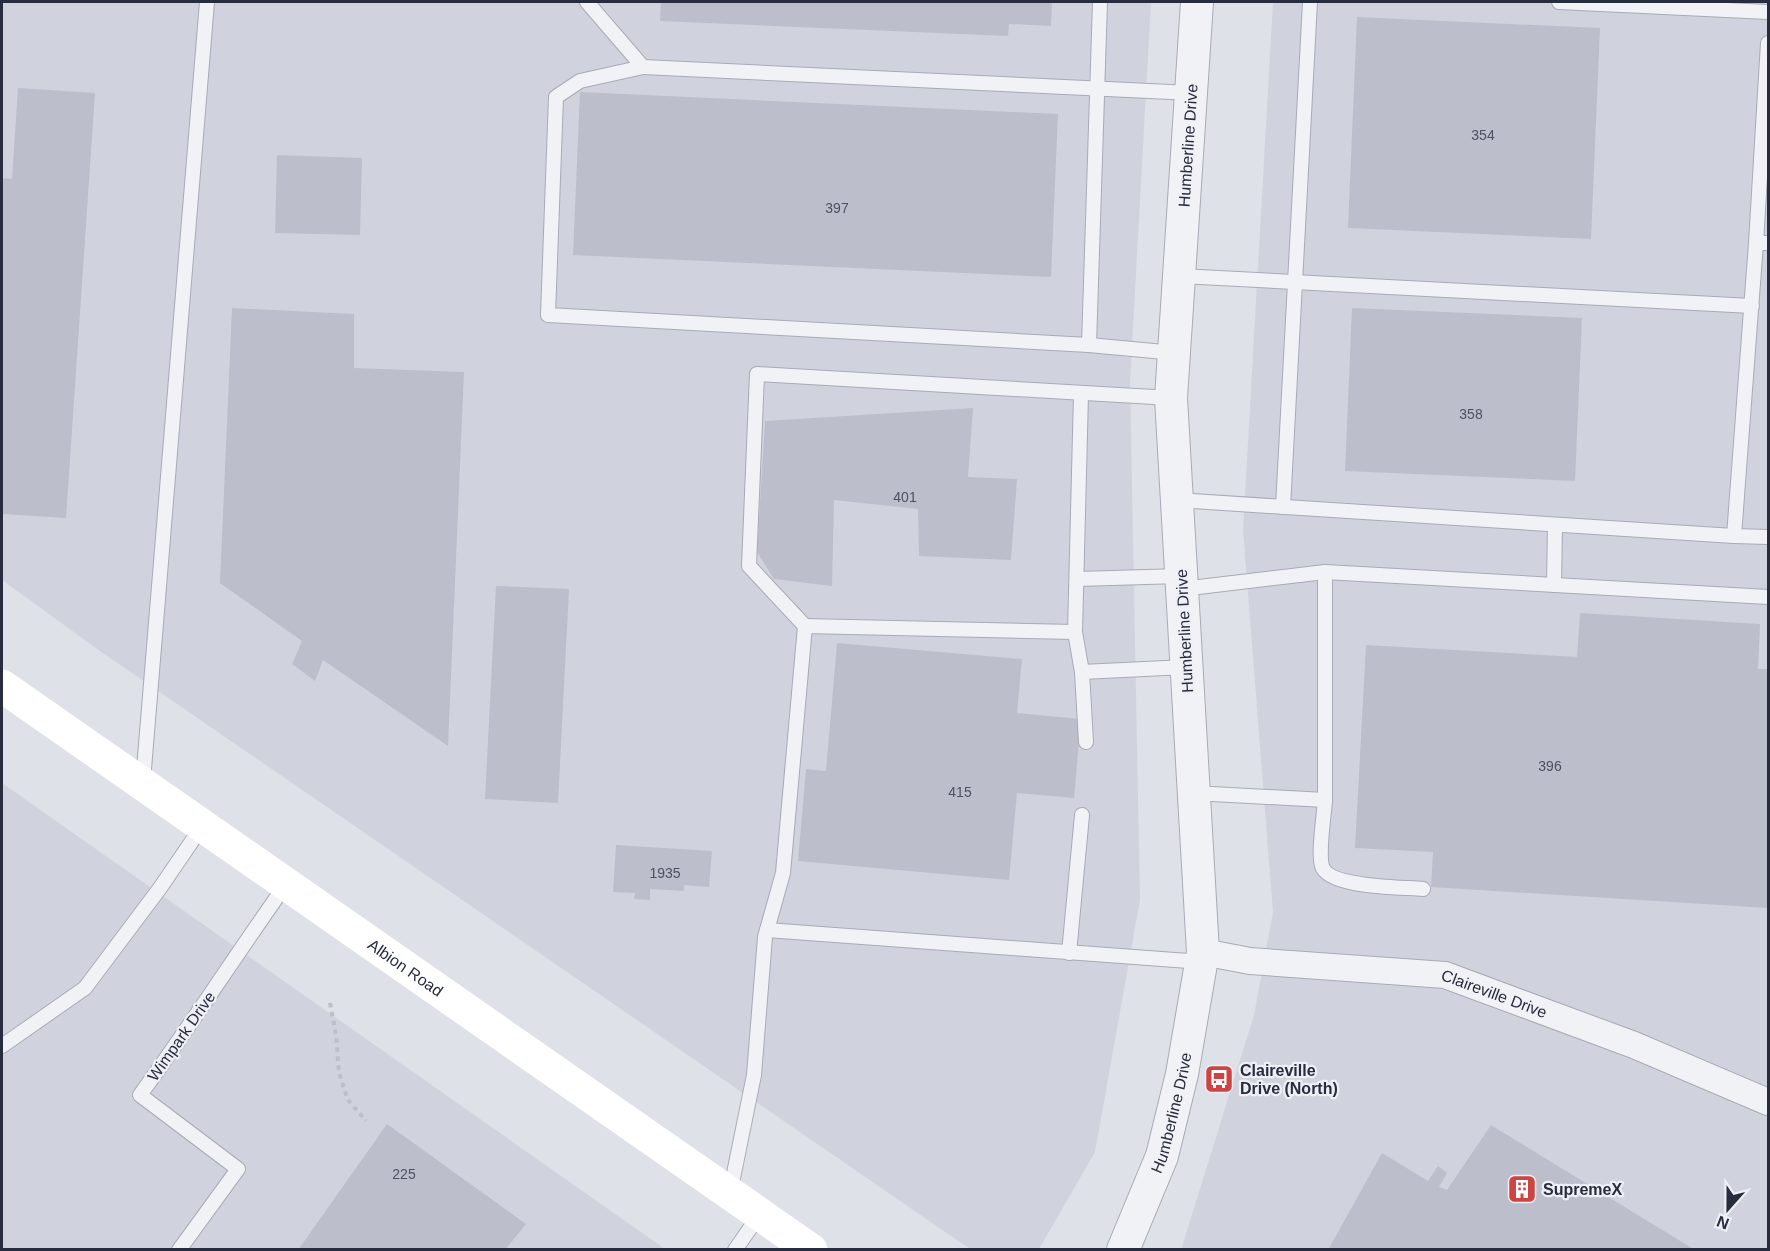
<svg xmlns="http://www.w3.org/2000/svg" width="1770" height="1251" viewBox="0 0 1770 1251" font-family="Helvetica,sans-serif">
<rect width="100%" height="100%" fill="#dee1e8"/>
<g fill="#d0d3dd">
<path d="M2 2H1151L1130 382 1140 900 1095 1152 1039 1249H970L100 651 2 580Z"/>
<path d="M1273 2H1768V1249L1181 1250 1254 1015 1273 912 1243 530Z"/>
<path d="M2 783 665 1249H2Z"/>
</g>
<g fill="#bcbfcb">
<path d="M661 2H1052L1051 26 1009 24 1008 36 660 21Z"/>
<path d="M1357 17 1600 28 1591 239 1348 228Z"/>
<path d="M18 88 95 93 66 518 2 514V178L12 179Z"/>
<path d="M580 92 1058 114 1051 277 573 255Z"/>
<path d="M277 155 362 158 360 235 275 233Z"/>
<path d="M232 308 354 314V368L464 372 448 746 323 660 315 681 292 664 302 641 220 583Z"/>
<path d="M1352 308 1582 318 1575 481 1345 471Z"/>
<path d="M973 408 968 477 1017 479 1011 560 919 556 918 509 834 500 832 586 774 579 757 552 765 421Z"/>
<path d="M496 586 569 589 558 803 485 799Z"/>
<path d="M1580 613 1760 624 1758 669H1768V908L1431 887 1433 852 1355 848 1366 645 1577 657Z"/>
<path d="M837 643 1022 659 1017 713 1081 719 1074 798 1017 793 1009 880 798 861 806 769 826 771Z"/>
<path d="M616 845 712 851 709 887 684 885V891L650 889V900L634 899 635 893 613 892Z"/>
<path d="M387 1124 526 1224 505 1250H298Z"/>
<path d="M1491 1125 1695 1250H1328L1382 1153 1428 1181 1438 1166 1447 1173 1439 1187 1447 1190Z"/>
</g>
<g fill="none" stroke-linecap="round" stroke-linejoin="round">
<g stroke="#a7abb5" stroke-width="16">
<g id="service">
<path d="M587 2 643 67 1192 93"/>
<path d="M1559 2 1768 12"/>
<path d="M1768 43 1756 243H1768"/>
<path d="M643 67 580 81 556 97 548 315 1089 345 1100 2"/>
<path d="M1180 276 1752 306"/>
<path d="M1089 345 1175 353"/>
<path d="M1177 500 1734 536 1756 243"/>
<path d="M1283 507 1310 2"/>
<path d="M1734 536 1768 537"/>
<path d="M1077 579 1181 576"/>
<path d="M1554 585 1555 525"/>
<path d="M1182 589 1325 572"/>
<path d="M805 626 749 566 757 374 1171 398"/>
<path d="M1075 632 1081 394"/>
<path d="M1082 672 1186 667"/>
<path d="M143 781 207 2"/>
<path d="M1193 793 1325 800C1324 817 1318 851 1322 866 1328 888 1402 887 1423 889"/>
<path d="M1325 800V572L1768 597"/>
<path d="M767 930 1202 962"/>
<path d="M1069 953 1082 815"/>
<path d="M2 1046 85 988 160 888 203 825"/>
<path d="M730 1193 754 1075 765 937 783 873 805 626 1075 632 1082 672 1086 742"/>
<path d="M179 1250 238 1169 140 1095C191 1025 237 953 287 883"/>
<path d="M735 1250 760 1214"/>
</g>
</g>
<g stroke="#a7abb5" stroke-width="28">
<g id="minor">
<path id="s1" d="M1203 952 1250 961 1445 975 1634 1045 1768 1102"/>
</g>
</g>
<g stroke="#a7abb5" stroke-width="34">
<g id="tertiary">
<path id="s2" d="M1123 1250 1162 1156 1182 1074 1203 952 1171 398 1197 2"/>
</g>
</g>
<path stroke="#bcbfc6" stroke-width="4" stroke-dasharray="4.5 4.5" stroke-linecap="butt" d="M330 1003 336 1035 339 1073 348 1100 366 1121"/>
<use href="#service" stroke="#f1f2f6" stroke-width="14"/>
<use href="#minor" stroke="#f1f2f6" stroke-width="26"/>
<use href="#tertiary" stroke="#f1f2f6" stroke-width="32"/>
<path stroke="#fff" stroke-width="33" id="s3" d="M2 686 811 1250"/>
</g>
<defs>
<g id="bus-square" transform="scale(1.5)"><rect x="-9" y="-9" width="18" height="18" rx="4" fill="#cd4443" stroke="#eef0f5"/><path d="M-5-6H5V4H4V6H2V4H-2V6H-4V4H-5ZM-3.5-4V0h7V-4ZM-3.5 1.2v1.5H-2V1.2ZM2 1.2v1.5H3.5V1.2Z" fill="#fff"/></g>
<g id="building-square" transform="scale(1.5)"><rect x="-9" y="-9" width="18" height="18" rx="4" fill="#cd4443" stroke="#eef0f5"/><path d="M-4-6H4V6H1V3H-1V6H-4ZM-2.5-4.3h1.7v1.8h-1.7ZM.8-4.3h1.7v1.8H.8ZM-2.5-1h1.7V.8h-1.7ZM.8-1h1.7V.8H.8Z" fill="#fff"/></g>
</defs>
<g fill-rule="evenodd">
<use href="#bus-square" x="1219" y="1079"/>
<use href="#building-square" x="1522" y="1189"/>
</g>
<g text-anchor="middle" stroke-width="4.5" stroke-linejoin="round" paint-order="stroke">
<g font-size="14" fill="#4c5162">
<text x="1483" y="140">354</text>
<text x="837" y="213">397</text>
<text x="1471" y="419">358</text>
<text x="905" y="502">401</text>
<text x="1550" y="771">396</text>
<text x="960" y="797">415</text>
<text x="665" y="878">1935</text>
<text x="404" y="1179">225</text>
</g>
<g font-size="16" fill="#272c3f" stroke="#eef0f5">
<text dy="6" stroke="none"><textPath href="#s2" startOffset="1118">Humberline Drive</textPath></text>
<text transform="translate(1184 631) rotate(-93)" y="6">Humberline Drive</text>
<text dy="6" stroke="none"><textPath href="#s3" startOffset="492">Albion Road</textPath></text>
<text dy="6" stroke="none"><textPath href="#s1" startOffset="296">Claireville Drive</textPath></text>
<text transform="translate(181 1036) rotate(-55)" y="6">Wimpark Drive</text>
<text dy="6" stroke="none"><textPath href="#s2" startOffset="146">Humberline Drive</textPath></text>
</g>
<g font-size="16" font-weight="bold" fill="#272c3f" stroke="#eef0f5" text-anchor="start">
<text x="1240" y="1076">Claireville<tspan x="1240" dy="18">Drive (North)</tspan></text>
<text x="1543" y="1195">SupremeX</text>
</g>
</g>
<rect width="1770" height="1251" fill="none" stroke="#272c3f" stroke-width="6"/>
<g transform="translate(1728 1209) rotate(201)" stroke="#eef0f5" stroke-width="4.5" paint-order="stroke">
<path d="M0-4.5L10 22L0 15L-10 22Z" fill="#272c3f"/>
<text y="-9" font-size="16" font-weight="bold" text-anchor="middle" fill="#272c3f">N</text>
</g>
</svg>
